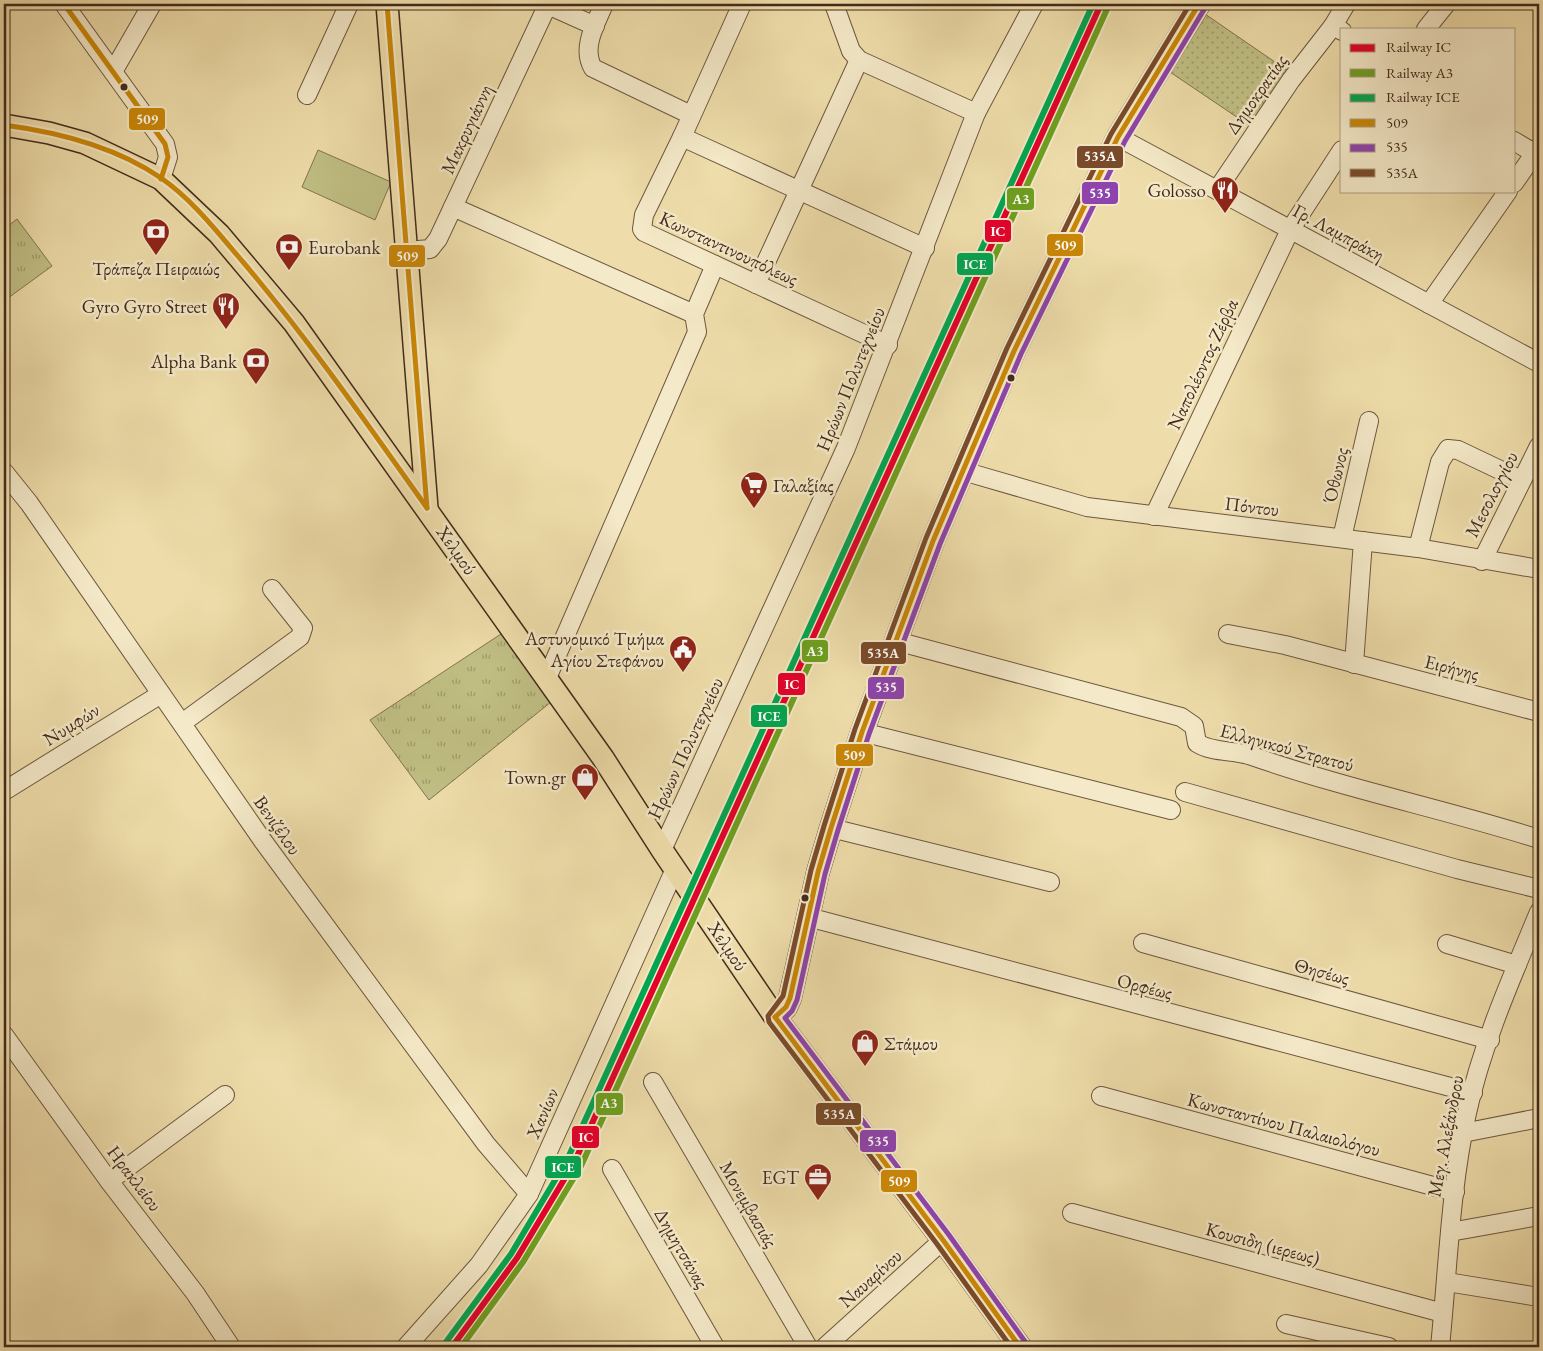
<svg xmlns="http://www.w3.org/2000/svg" width="1543" height="1351" viewBox="0 0 1543 1351" font-family="'EB Garamond',serif">
<defs>
<pattern id="grass-tufts" width="24" height="20" patternUnits="userSpaceOnUse" patternTransform="scale(1.25)"><rect width="24" height="20" fill="#c0bf84"/><path d="M3 7l-1-3M5 7V3M7 7l1-3M15 17l-1-3M17 17v-4M19 17l1-3" fill="none" stroke="#9e9b6b"/></pattern>
<pattern id="park-dots" width="8" height="8" patternUnits="userSpaceOnUse" patternTransform="scale(1.25)"><rect width="8" height="8" fill="#c0bf84"/><path d="M2 2h.1M6 6h.1" fill="none" stroke="#9e9b6b" stroke-width="1.8" stroke-linecap="round"/></pattern>
</defs>
<rect width="100%" height="100%" fill="#eda"/>
<filter id="stains"><feTurbulence type="fractalNoise" baseFrequency=".004" numOctaves="4"/><feColorMatrix values="0 0 0 0 .2 0 0 0 0 .09 0 0 0 0 .02 0 0 0 .5 -.17"/></filter>
<radialGradient id="worn" r=".72"><stop offset=".6" stop-color="#630" stop-opacity="0"/><stop offset="1" stop-color="#630" stop-opacity=".3"/></radialGradient>
<g fill="url(#grass-tufts)" stroke="#827450">
<path d="M17 219 52 266 4 301V229Z"/>
<path d="M501 634 551 702 429 800 370 720Z"/>
</g>
<path fill="url(#park-dots)" stroke="#827450" d="M1205 14 1288 71 1250 126 1167 70Z"/>
<path fill="#c0bf84" stroke="#827450" d="M318 150 391 182 375 220 302 187Z"/>
<g fill="none" stroke-linecap="round" stroke-linejoin="round">
<g stroke="#6e5740" stroke-width="20">
<g id="minor">
<path d="M64 4 165 144 168 157 161 179"/>
<path d="M604 4C596 23 581 48 593 68L691 115"/>
<path d="M742 4 682 137 644 215 642 229 644 232 888 345"/>
<path d="M834 4 851 51 859 60 976 113"/>
<path d="M548 5 595 26"/>
<path d="M1426 29 1446 4"/>
<path d="M1342 31 1333 26 1346 4"/>
<path d="M114 70 152 4"/>
<path d="M307 95 349 4"/>
<path d="M682 137 925 248"/>
<path d="M1118 137 1539 363"/>
<path d="M1514 141 1539 156"/>
<path d="M1514 183 1539 147"/>
<path d="M1217 190 1291 80 1333 26"/>
<path d="M453 207 694 314"/>
<path d="M407 251 430 249 438 239 548 4"/>
<path d="M756 284 859 60"/>
<path d="M1429 304 1508 191"/>
<path d="M963 471 1087 507 1418 548 1539 569"/>
<path d="M4 472 29 503 263 841 486 1144 529 1194"/>
<path d="M1154 516 1290 230 1342 150"/>
<path d="M1342 538 1369 421"/>
<path d="M1418 548 1440 462 1448 449 1458 450 1521 480"/>
<path d="M1482 561 1539 446"/>
<path d="M1228 634 1285 645 1539 712"/>
<path d="M896 641 1181 717 1194 726 1197 743C1213 753 1235 750 1252 756 1346 789 1444 809 1539 839"/>
<path d="M1354 664 1363 541"/>
<path d="M547 678 697 332 694 314 715 265"/>
<path d="M182 723 300 637 303 628 272 589"/>
<path d="M862 732 1171 810"/>
<path d="M4 791 161 694"/>
<path d="M1185 792 1457 869 1539 889"/>
<path d="M831 828 1050 882"/>
<path d="M662 850 846 448 976 113 1034 4"/>
<path d="M808 917 1473 1093"/>
<path d="M1143 943 1490 1040"/>
<path d="M1447 944 1517 965"/>
<path d="M4 1035 109 1181 195 1293 231 1347"/>
<path d="M653 1082 808 1347"/>
<path d="M1101 1096 1455 1192"/>
<path d="M1463 1133 1539 1118"/>
<path d="M612 1169 715 1347"/>
<path d="M109 1181 225 1095"/>
<path d="M1072 1213 1443 1313"/>
<path d="M1450 1232 1539 1216"/>
<path d="M1447 1282 1539 1297"/>
<path d="M1286 1324 1389 1347"/>
<path d="M406 1347 479 1265 529 1194 675 869"/>
<path d="M825 1347 943 1240"/>
<path d="M1440 1347C1448 1269 1450 1190 1467 1113 1482 1044 1512 977 1539 912"/>
</g>
</g>
<g stroke="#432a1c" stroke-width="24">
<g id="major">
<path d="M387 4 427 508"/>
<path d="M4 125 49 133 85 143 161 179 219 234 294 323 603 758 662 850 775 1017 943 1240 1020 1347"/>
<path d="M775 1017 786 1007 790 998 818 872 831 828 862 732 933 541 1014 351 1118 137 1199 4"/>
</g>
</g>
<use href="#minor" stroke="#f4e9c8" stroke-width="18"/>
<use href="#major" stroke="#eda" stroke-width="21"/>
<g stroke="#f4e9c8" stroke-width="9">
<g id="bus-1">
<path d="M64 4 165 144 168 157 161 179"/>
<path d="M387 4 427 508"/>
<path d="M4 125C57 132 116 147 161 178 193 200 218 233 243 262 309 340 368 425 427 508"/>
<path d="M775 1017 786 1007 790 998 818 872 831 828 862 732 933 541 1014 351 1118 137 1199 4"/>
<path d="M775 1017 943 1240 1020 1347"/>
</g>
</g>
<g stroke="#f4e9c8" stroke-width="9">
<path id="bus-2" d="M1026 1343 949 1235 785 1018 792 1011 797 1000 825 874 838 830 869 734 940 544 1021 354 1125 141 1205 8"/>
</g>
<g stroke="#f4e9c8" stroke-width="9">
<path id="bus-3" d="M1011 1347 937 1244 769 1022 768 1016 783 996 811 870 824 826 855 729 926 538 1007 348 1111 134 1190 4"/>
</g>
<use href="#bus-1" stroke="#ca8707" stroke-width="5"/>
<use href="#bus-2" stroke="#8e44ad" stroke-width="5"/>
<use href="#bus-3" stroke="#7a4b2a" stroke-width="5"/>
<g stroke="#f4e9c8" stroke-width="10">
<path id="rail-1" d="M452 1347 517 1258 574 1163 1101 4"/>
</g>
<g stroke="#f4e9c8" stroke-width="10">
<path id="rail-2" d="M461 1347 523 1262 581 1166 1108 7"/>
</g>
<g stroke="#f4e9c8" stroke-width="10">
<path id="rail-3" d="M446 1342 511 1254 567 1160 1093 4"/>
</g>
<use href="#rail-1" stroke="#e4002b" stroke-width="6"/>
<use href="#rail-2" stroke="#6da01f" stroke-width="6"/>
<use href="#rail-3" stroke="#00a651" stroke-width="6"/>
</g>
<defs>
<g id="restaurant-pin" transform="scale(1.4375)"><path d="M0 17L-7.5 6A9.5 9.5 0 1 1 7.5 6Z" fill="#8f2418" stroke="#f4e9c8"/><path d="M-5-6h1v4h1v-4h1v4h1v-4h1v5L-1.5 .5V6h-2V.5L-5-1ZM5-6V6H3V1.5H1.5Q1.5-4 5-6Z" fill="#fff"/></g>
<g id="bank-pin" transform="scale(1.4375)"><path d="M0 17L-7.5 6A9.5 9.5 0 1 1 7.5 6Z" fill="#8f2418" stroke="#f4e9c8"/><path d="M-6-4H6V4H-6ZM0-2.3a2.3 2.3 0 1 0 0 4.6a2.3 2.3 0 1 0 0-4.6Z" fill="#fff"/></g>
<g id="supermarket-pin" transform="scale(1.4375)"><path d="M0 17L-7.5 6A9.5 9.5 0 1 1 7.5 6Z" fill="#8f2418" stroke="#f4e9c8"/><path d="M-6-5.5h2.5l.6 2H6L4.5 2H-2.5L-4.4-4H-6ZM-1.5 3.2a1.3 1.3 0 1 0 .1 0ZM3 3.2a1.3 1.3 0 1 0 .1 0Z" fill="#fff"/></g>
<g id="civic-pin" transform="scale(1.4375)"><path d="M0 17L-7.5 6A9.5 9.5 0 1 1 7.5 6Z" fill="#8f2418" stroke="#f4e9c8"/><path d="M-.6-6.5H3V-4.5H.6V-3L4-1V1h2V6H-6V1h2V-1L-.6-3ZM-1.2 2.5V6h2.4V2.5Z" fill="#fff"/></g>
<g id="shop-pin" transform="scale(1.4375)"><path d="M0 17L-7.5 6A9.5 9.5 0 1 1 7.5 6Z" fill="#8f2418" stroke="#f4e9c8"/><path d="M-5-2.5h2.3a2.7 3.5 0 0 1 5.4 0H5L5.5 6h-11ZM-1.5-2.5h3a1.5 2.3 0 0 0-3 0Z" fill="#fff"/></g>
<g id="office-pin" transform="scale(1.4375)"><path d="M0 17L-7.5 6A9.5 9.5 0 1 1 7.5 6Z" fill="#8f2418" stroke="#f4e9c8"/><path d="M-6-3h4V-5.5h4V-3h4V5H-6ZM-1-4.5V-3h2v-1.5ZM-6 0V1H6V0Z" fill="#fff"/></g>
</defs>
<g fill-rule="evenodd">
<use href="#restaurant-pin" x="1225" y="190"/>
<use href="#bank-pin" x="156" y="232"/>
<use href="#bank-pin" x="289" y="247"/>
<use href="#restaurant-pin" x="226" y="306"/>
<use href="#bank-pin" x="256" y="361"/>
<use href="#supermarket-pin" x="754" y="485"/>
<use href="#civic-pin" x="683" y="649"/>
<use href="#shop-pin" x="585" y="777"/>
<use href="#shop-pin" x="865" y="1043"/>
<use href="#office-pin" x="818" y="1177"/>
</g>
<g fill="#432a1c" stroke="#f4e9c8" stroke-width="2">
<circle cx="124" cy="87" r="4.5"/>
<circle cx="1011" cy="378" r="4.5"/>
<circle cx="805" cy="898" r="4.5"/>
</g>
<g text-anchor="middle" stroke-width="5" stroke-linejoin="round" paint-order="stroke">
<g font-size="19" fill="#432a1c" stroke="#f4e9c8">
<text transform="translate(1256 94) rotate(-55)" y="7">Δημοκρατίας</text>
<text transform="translate(466 129) rotate(-65)" y="7">Μακρυγιάννη</text>
<text transform="translate(1339 232) rotate(28)" y="7">Γρ. Λαμπράκη</text>
<text transform="translate(729 248) rotate(25)" y="7">Κωνσταντινουπόλεως</text>
<text transform="translate(1202 364) rotate(-65)" y="7">Ναπολέοντος Ζέρβα</text>
<text transform="translate(850 379) rotate(-68)" y="7">Ηρώων Πολυτεχνείου</text>
<text transform="translate(1335 475) rotate(-77)" y="7">Όθωνος</text>
<text transform="translate(1491 494) rotate(-63)" y="7">Μεσολογγίου</text>
<text transform="translate(1252 506) rotate(7)" y="7">Πόντου</text>
<text transform="translate(457 550) rotate(55)" y="7">Χελμού</text>
<text transform="translate(1452 667) rotate(14)" y="7">Ειρήνης</text>
<text transform="translate(71 724) rotate(-32)" y="7">Νυμφών</text>
<text transform="translate(1287 747) rotate(15)" y="7">Ελληνικού Στρατού</text>
<text transform="translate(685 748) rotate(-65)" y="7">Ηρώων Πολυτεχνείου</text>
<text transform="translate(278 825) rotate(55)" y="7">Βενιζέλου</text>
<text transform="translate(728 946) rotate(56)" y="7">Χελμού</text>
<text transform="translate(1322 971) rotate(15)" y="7">Θησέως</text>
<text transform="translate(1145 986) rotate(14)" y="7">Ορφέως</text>
<text transform="translate(542 1113) rotate(-66)" y="7">Χανίων</text>
<text transform="translate(1284 1124) rotate(15)" y="7">Κωνσταντίνου Παλαιολόγου</text>
<text transform="translate(1445 1136) rotate(-79)" y="7">Μεγ. Αλεξάνδρου</text>
<text transform="translate(135 1178) rotate(53)" y="7">Ηρακλείου</text>
<text transform="translate(749 1204) rotate(60)" y="7">Μονεμβασιάς</text>
<text transform="translate(1263 1243) rotate(15)" y="7">Κουσιδη (ιερεως)</text>
<text transform="translate(682 1248) rotate(60)" y="7">Δημητσάνας</text>
<text transform="translate(870 1278) rotate(-42)" y="7">Ναυαρίνου</text>
</g>
<g font-size="19" fill="#432a1c" stroke="#f4e9c8" text-anchor="end">
<text x="1206" y="197">Golosso</text>
<text x="308" y="254" text-anchor="start">Eurobank</text>
<text x="156" y="275" text-anchor="middle">Τράπεζα Πειραιώς</text>
<text x="207" y="313">Gyro Gyro Street</text>
<text x="237" y="368">Alpha Bank</text>
<text x="773" y="492" text-anchor="start">Γαλαξίας</text>
<text x="664" y="645">Αστυνομικό Τμήμα<tspan x="664" dy="22">Αγίου Στεφάνου</tspan></text>
<text x="566" y="784">Town.gr</text>
<text x="884" y="1050" text-anchor="start">Στάμου</text>
<text x="799" y="1184">EGT</text>
</g>
</g>
<g stroke="#f4e9c8" stroke-width="2">
<rect x="128" y="107" width="38" height="24" rx="5" fill="#ca8707"/>
<rect x="1076" y="145" width="48" height="24" rx="5" fill="#7a4b2a"/>
<rect x="1081" y="181" width="38" height="24" rx="5" fill="#8e44ad"/>
<rect x="1006" y="187" width="29" height="24" rx="5" fill="#6da01f"/>
<rect x="984" y="219" width="28" height="24" rx="5" fill="#e4002b"/>
<rect x="1046" y="233" width="38" height="24" rx="5" fill="#ca8707"/>
<rect x="388" y="244" width="38" height="24" rx="5" fill="#ca8707"/>
<rect x="956" y="252" width="38" height="24" rx="5" fill="#00a651"/>
<rect x="801" y="639" width="28" height="24" rx="5" fill="#6da01f"/>
<rect x="860" y="641" width="47" height="24" rx="5" fill="#7a4b2a"/>
<rect x="777" y="672" width="29" height="24" rx="5" fill="#e4002b"/>
<rect x="867" y="676" width="38" height="24" rx="5" fill="#8e44ad"/>
<rect x="750" y="704" width="38" height="24" rx="5" fill="#00a651"/>
<rect x="835" y="743" width="39" height="24" rx="5" fill="#ca8707"/>
<rect x="595" y="1092" width="29" height="24" rx="5" fill="#6da01f"/>
<rect x="815" y="1102" width="47" height="24" rx="5" fill="#7a4b2a"/>
<rect x="571" y="1125" width="29" height="24" rx="5" fill="#e4002b"/>
<rect x="859" y="1129" width="38" height="24" rx="5" fill="#8e44ad"/>
<rect x="544" y="1155" width="38" height="24" rx="5" fill="#00a651"/>
<rect x="880" y="1169" width="38" height="24" rx="5" fill="#ca8707"/>
</g>
<g font-size="14" text-anchor="middle" font-weight="bold" fill="#fff">
<text x="147" y="124">509</text>
<text x="1100" y="161">535A</text>
<text x="1100" y="198">535</text>
<text x="1021" y="204">A3</text>
<text x="998" y="236">IC</text>
<text x="1065" y="250">509</text>
<text x="407" y="261">509</text>
<text x="975" y="269">ICE</text>
<text x="815" y="656">A3</text>
<text x="883" y="658">535A</text>
<text x="792" y="689">IC</text>
<text x="886" y="692">535</text>
<text x="769" y="721">ICE</text>
<text x="854" y="760">509</text>
<text x="609" y="1108">A3</text>
<text x="839" y="1119">535A</text>
<text x="586" y="1142">IC</text>
<text x="878" y="1146">535</text>
<text x="563" y="1172">ICE</text>
<text x="899" y="1186">509</text>
</g>
<rect width="1543" height="1351" fill="none" stroke="#eda" stroke-width="20"/>
<rect x="5" y="5" width="1533" height="1341" fill="none" stroke="#432a1c" stroke-width="2.5"/>
<rect x="10" y="10" width="1523" height="1331" fill="none" stroke="#432a1c"/>
<rect x="1340" y="28" width="175" height="165" fill="#f4e9c8" stroke="#ad9d83"/>
<rect x="1350" y="44" width="25" height="8" fill="#e4002b" stroke="#ad9d83"/>
<text x="1386" y="52" font-size="15" fill="#432a1c">Railway IC</text>
<rect x="1350" y="69" width="25" height="8" fill="#6da01f" stroke="#ad9d83"/>
<text x="1386" y="78" font-size="15" fill="#432a1c">Railway A3</text>
<rect x="1350" y="94" width="25" height="8" fill="#00a651" stroke="#ad9d83"/>
<text x="1386" y="102" font-size="15" fill="#432a1c">Railway ICE</text>
<rect x="1350" y="119" width="25" height="8" fill="#ca8707" stroke="#ad9d83"/>
<text x="1386" y="128" font-size="15" fill="#432a1c">509</text>
<rect x="1350" y="144" width="25" height="8" fill="#8e44ad" stroke="#ad9d83"/>
<text x="1386" y="152" font-size="15" fill="#432a1c">535</text>
<rect x="1350" y="169" width="25" height="8" fill="#7a4b2a" stroke="#ad9d83"/>
<text x="1386" y="178" font-size="15" fill="#432a1c">535A</text>
<rect width="100%" height="100%" filter="url(#stains)"/>
<rect width="100%" height="100%" fill="url(#worn)"/>
</svg>
